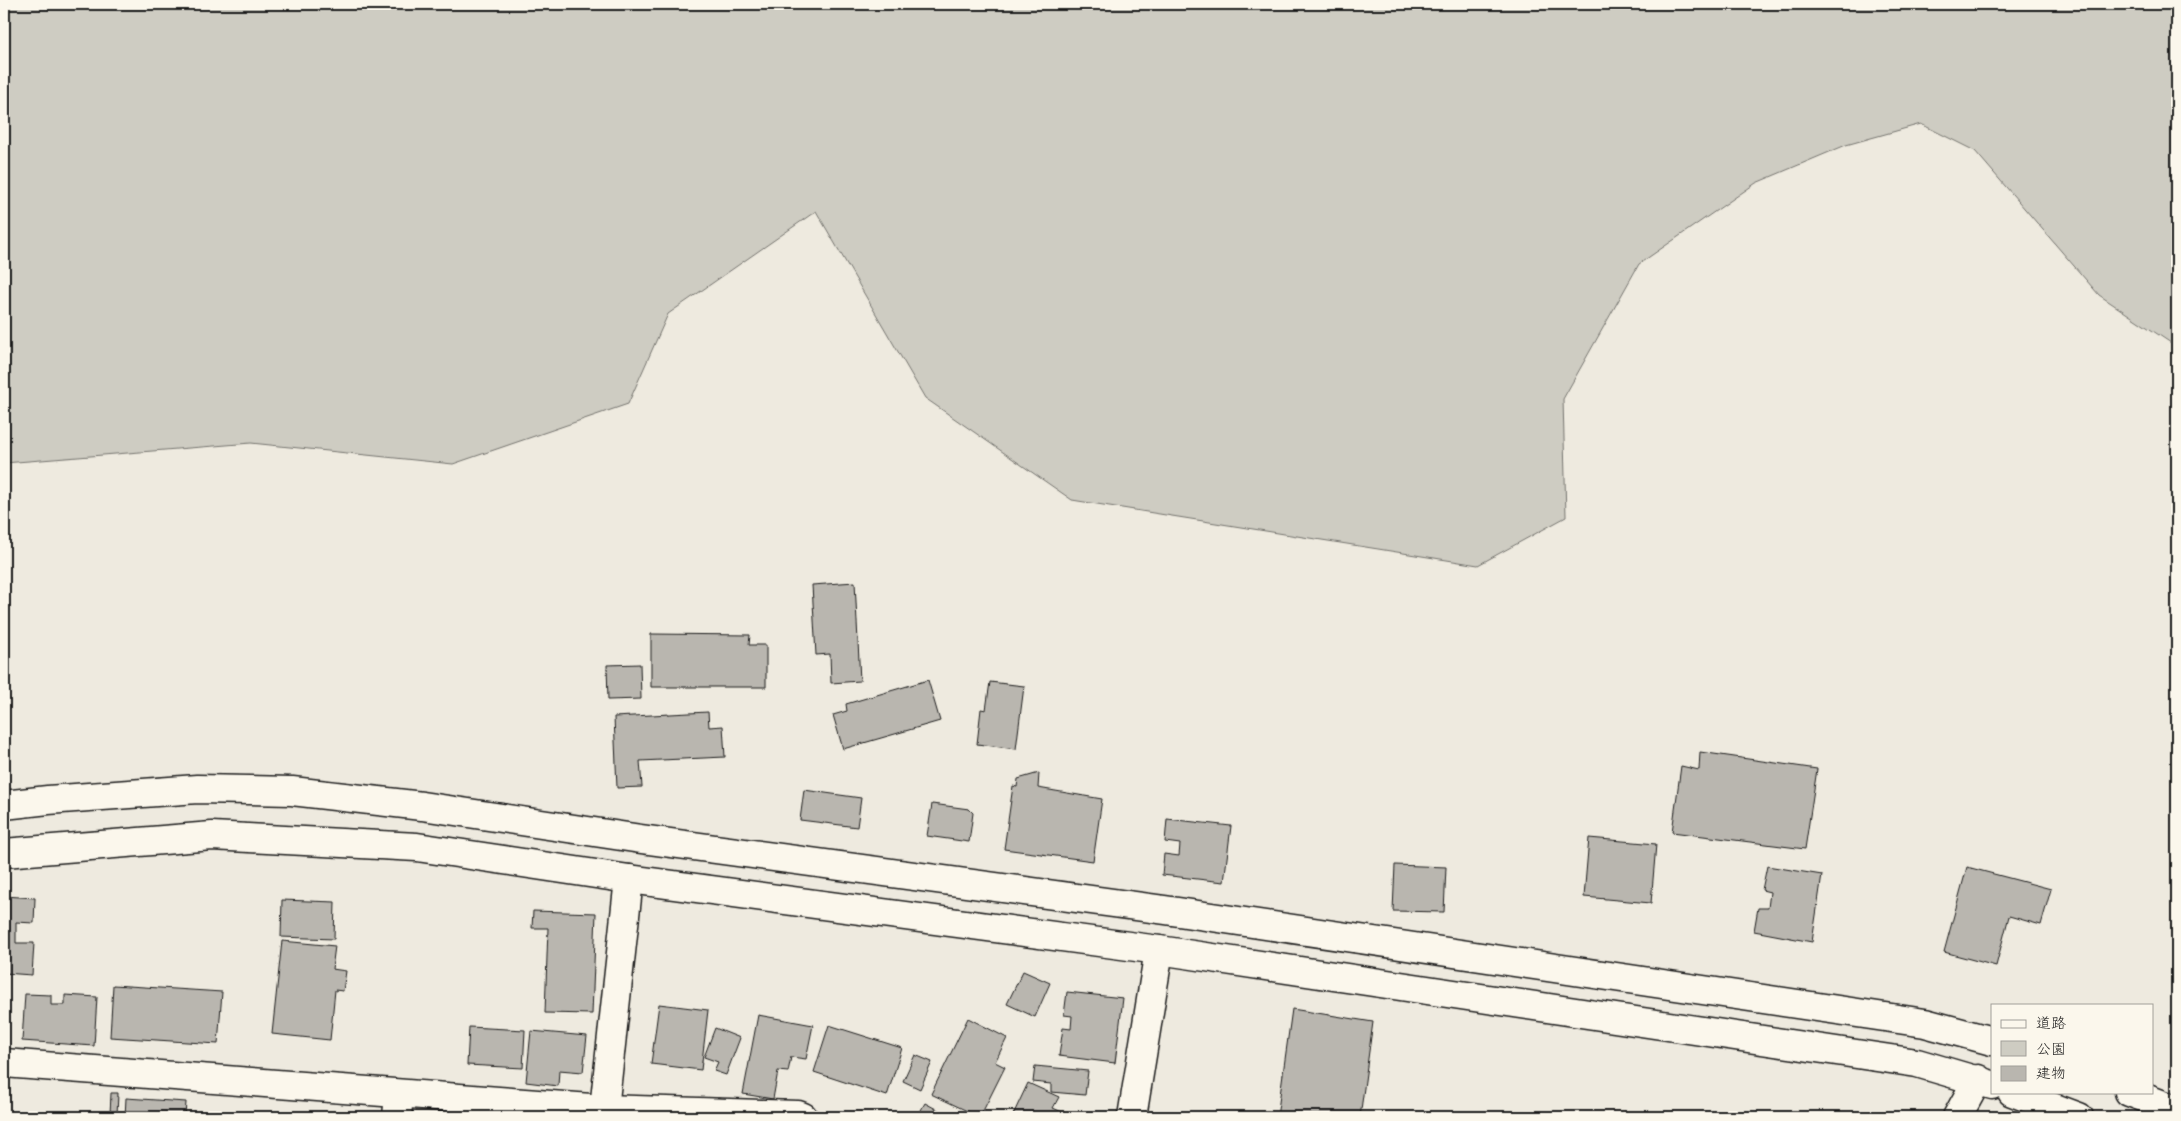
<svg xmlns="http://www.w3.org/2000/svg" width="2181" height="1121" viewBox="0 0 2181 1121" font-family="Itim,'Klee One',sans-serif">
<rect width="100%" height="100%" fill="#eeeadf"/>
<filter id="ink" filterUnits="userSpaceOnUse"><feTurbulence type="fractalNoise" baseFrequency=".02" numOctaves="2"/><feDisplacementMap in="SourceGraphic" scale="10" xChannelSelector="R" yChannelSelector="G"/><feConvolveMatrix kernelMatrix="1 2 1 2 8 2 1 2 1" color-interpolation-filters="sRGB"/></filter>
<g filter="url(#ink)">
<path fill="#ceccc2" stroke="#75746f" d="M4 4H2177V347L2099 295 1975 151 1921 124 1846 145 1756 183 1639 264 1563 399 1566 517 1478 565 1072 500 925 398 816 211 668 314 628 404 453 464 251 443 4 463Z"/>
<g fill="#b9b6af" stroke="#1c1c1c">
<path d="M855 582 860 681 831 683 830 654 816 655 812 585Z"/>
<path d="M651 634 750 635 749 645H766V687H651Z"/>
<path d="M640 664 641 699 608 700 607 665Z"/>
<path d="M928 680 940 721 843 749 833 715 847 711 846 704Z"/>
<path d="M990 682 1024 686 1016 749 977 744 981 709 986 710Z"/>
<path d="M708 712 709 727 723 726 725 757 640 761 642 787 617 788 614 717Z"/>
<path d="M1700 752 1817 769 1805 849 1672 832 1681 766 1699 770Z"/>
<path d="M1039 773 1038 788 1102 799 1093 861 1004 849 1013 786 1017 787 1018 779Z"/>
<path d="M804 790 861 798 857 827 800 820Z"/>
<path d="M932 804 969 809 973 813 969 842 927 836Z"/>
<path d="M1167 819 1231 826 1224 882 1162 875 1164 854 1179 856 1180 844 1165 842Z"/>
<path d="M1589 838 1656 844 1651 903 1584 897Z"/>
<path d="M1395 865 1446 867 1444 912 1393 911Z"/>
<path d="M1767 866 1822 875 1812 942 1754 931 1758 908H1768L1770 892 1762 890Z"/>
<path d="M1967 867 2051 889 2041 925 2009 916 1996 966 1944 952Z"/>
<path d="M4 896 35 898 34 923 16 922V943H34L32 975 4 973Z"/>
<path d="M282 900 335 902 334 939 281 937Z"/>
<path d="M533 911 596 913 592 1014 545 1013 548 928H532Z"/>
<path d="M282 941 335 946 332 969 346 971 343 991 335 990 330 1040 272 1034Z"/>
<path d="M1023 971 1050 983 1035 1017 1007 1004Z"/>
<path d="M113 985 222 992 218 1044 110 1037Z"/>
<path d="M1067 992 1123 998 1115 1063 1059 1056 1063 1028 1071 1029 1072 1016 1064 1015Z"/>
<path d="M25 994 51 995V1005H65V995L97 997 94 1046 22 1041Z"/>
<path d="M659 1004 708 1010 701 1070 651 1064Z"/>
<path d="M1292 1009 1373 1022 1360 1117H1277Z"/>
<path d="M758 1015 813 1025 806 1059 791 1057 788 1072 778 1071 773 1099 743 1094Z"/>
<path d="M968 1018 1007 1038 995 1062 1005 1067 980 1117 931 1094Z"/>
<path d="M829 1025 902 1048 887 1096 814 1072Z"/>
<path d="M469 1027 525 1030 523 1068 467 1065Z"/>
<path d="M715 1028 740 1038 726 1075 714 1071 718 1062 704 1057Z"/>
<path d="M531 1031 587 1036 583 1072 559 1070 558 1086 526 1082Z"/>
<path d="M915 1055 932 1062 920 1089 903 1081Z"/>
<path d="M1035 1066 1088 1071 1085 1095 1051 1092V1084L1033 1082Z"/>
<path d="M1028 1083 1059 1097 1053 1108 1073 1117H1012Z"/>
<path d="M111 1093H118L117 1115H110Z"/>
<path d="M126 1098 186 1102 185 1117H125Z"/>
<path d="M925 1103 951 1117H917Z"/>
<path d="M337 1112 372 1114V1117H337Z"/>
</g>
<g fill="none" stroke-linecap="round" stroke-linejoin="round">
<g stroke="#1c1c1c" stroke-width="31">
<g id="minor">
<path d="M4 1063 604 1109 798 1115 803 1117"/>
<path d="M604 1109 629 879"/>
<path d="M397 1117 399 1094"/>
<path d="M1132 1117 1159 950"/>
<path d="M1957 1117 1978 1079"/>
</g>
</g>
<g stroke="#1c1c1c" stroke-width="31">
<g id="tertiary">
<path d="M4 805 48 800 197 789 292 791 422 806 641 839 1165 910 1925 1023 1992 1041"/>
<path d="M4 853 212 836 417 847 629 879 1159 950 1917 1063 1992 1085"/>
<path d="M2012 1092 2079 1117"/>
<path d="M2129 1092 2177 1110"/>
</g>
</g>
<use href="#minor" stroke="#fbf7ec" stroke-width="28"/>
<use href="#tertiary" stroke="#fbf7ec" stroke-width="28"/>
</g>
</g>
<rect width="2181" height="1121" fill="none" stroke="#fbf7ec" stroke-width="20"/>
<rect x="10" y="10" width="2161" height="1101" fill="none" stroke="#1c1c1c" stroke-width="2" filter="url(#ink)"/>
<rect x="1991" y="1004" width="162" height="90" fill="#fbf7ec" stroke="#a29f99"/>
<rect x="2001" y="1020" width="25" height="8" fill="#fbf7ec" stroke="#a29f99"/>
<text x="2036" y="1028" font-size="15" fill="#1c1c1c">道路</text>
<rect x="2001" y="1041" width="25" height="15" fill="#ceccc2" stroke="#a29f99"/>
<text x="2036" y="1054" font-size="15" fill="#1c1c1c">公園</text>
<rect x="2001" y="1066" width="25" height="15" fill="#b9b6af" stroke="#a29f99"/>
<text x="2036" y="1078" font-size="15" fill="#1c1c1c">建物</text>
</svg>
